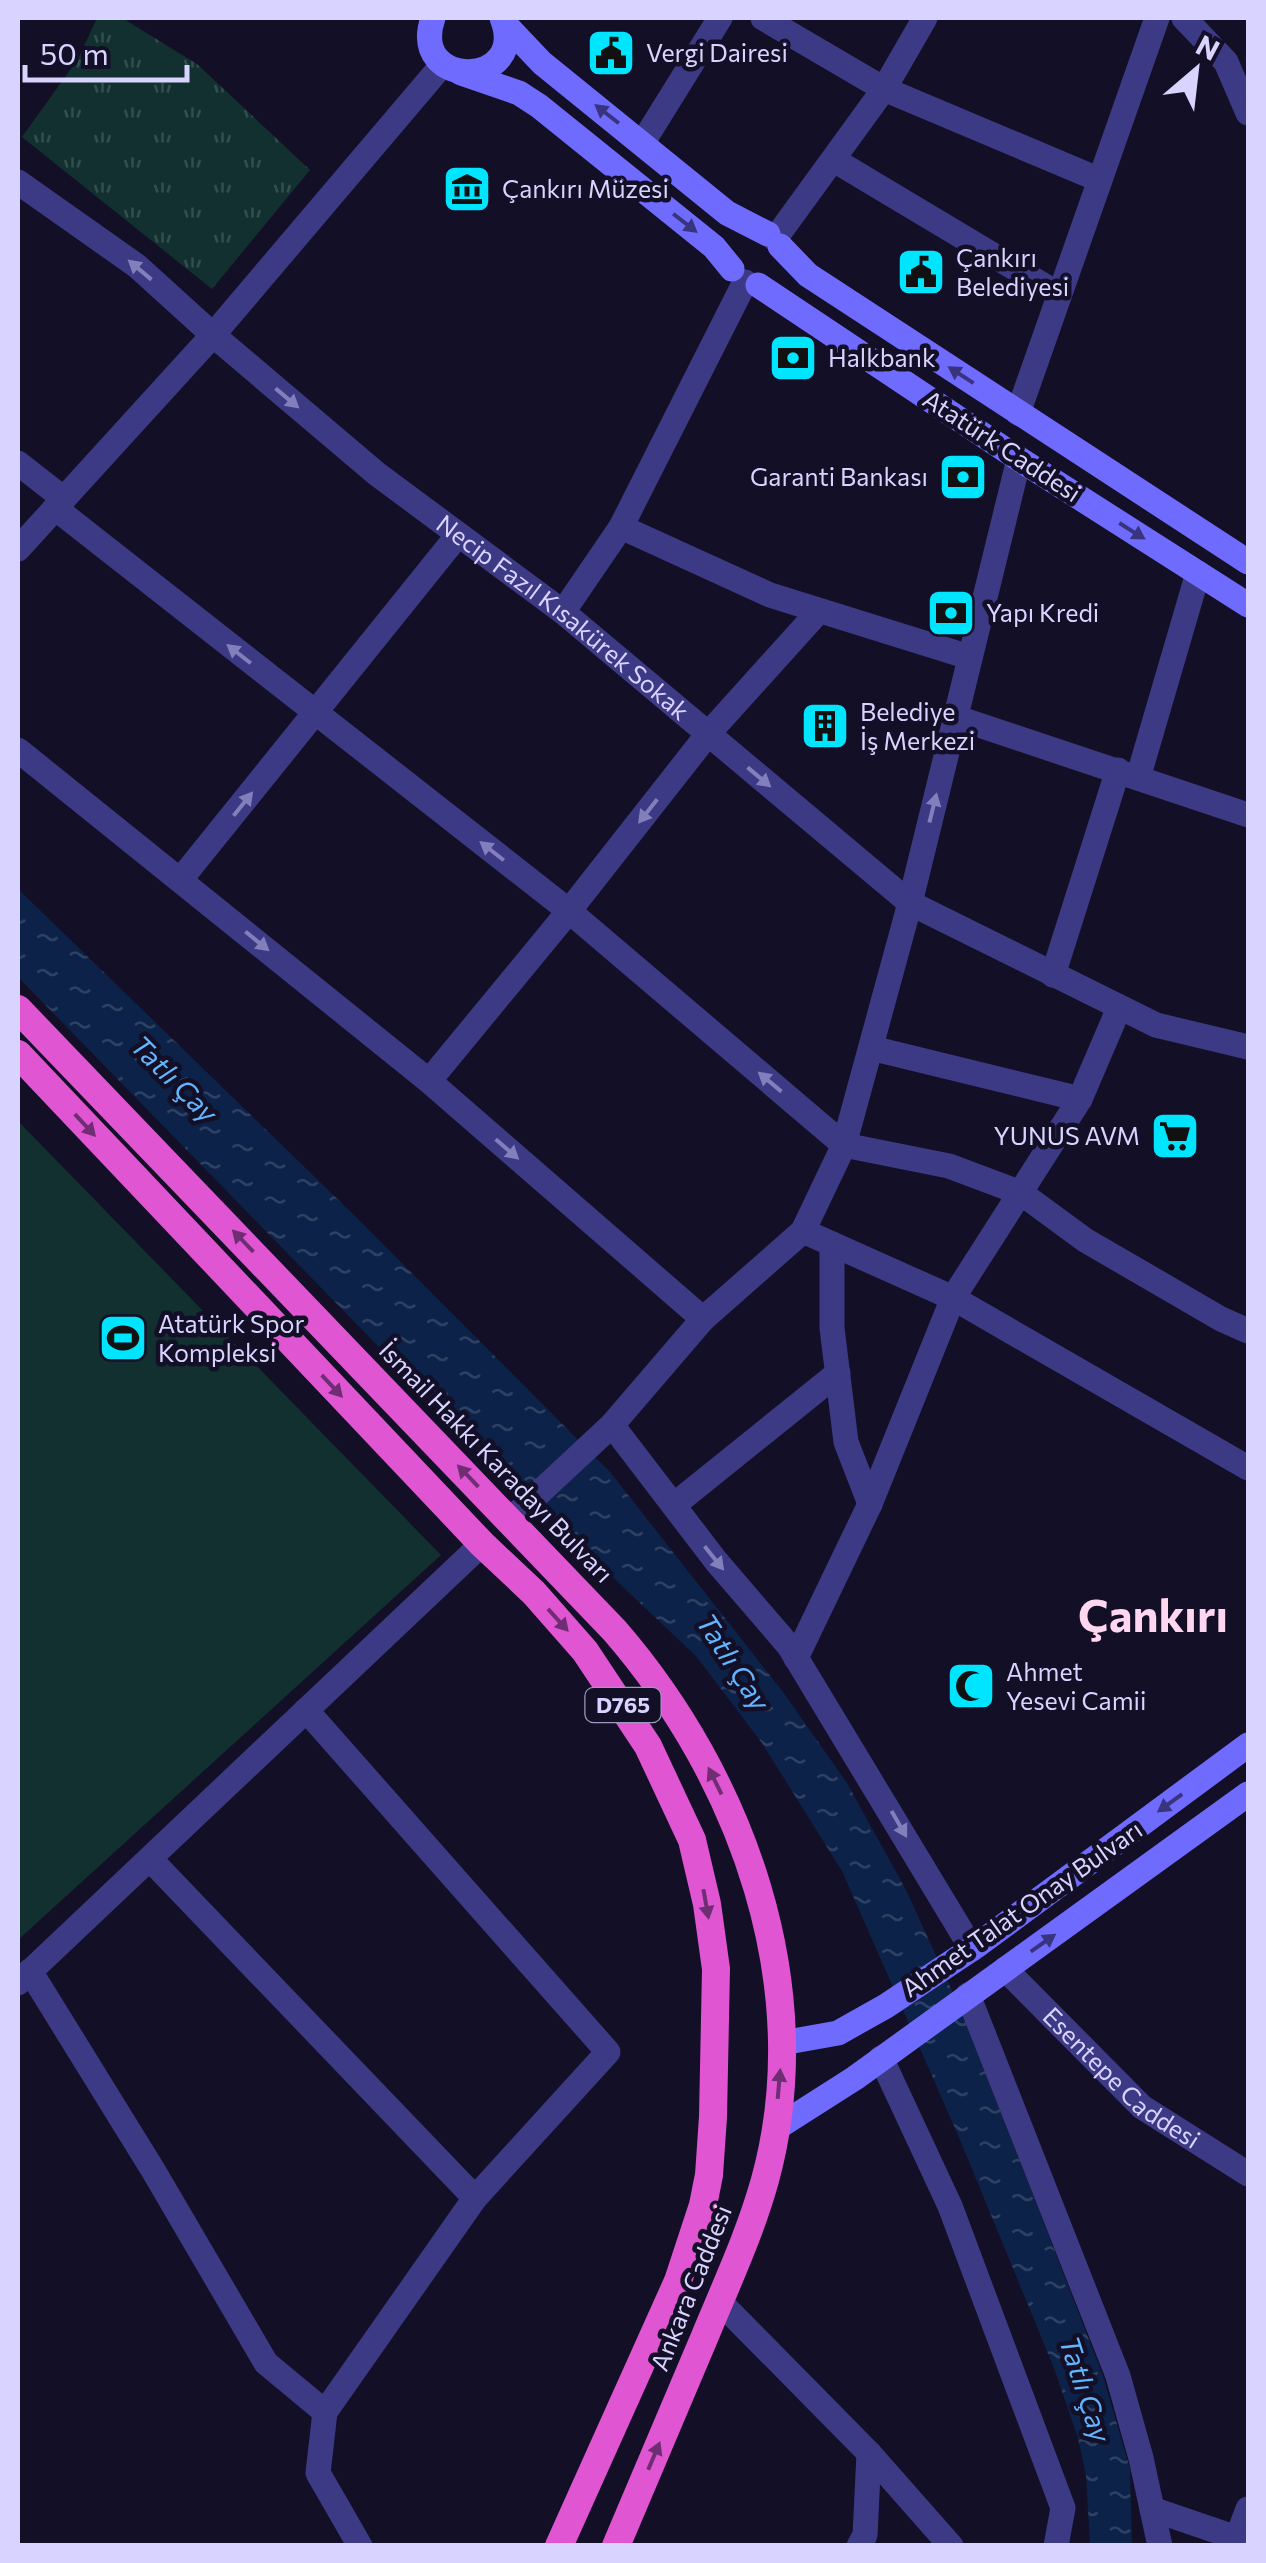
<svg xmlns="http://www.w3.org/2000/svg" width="1266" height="2563" viewBox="0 0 1266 2563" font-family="Commissioner,sans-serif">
<defs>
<pattern id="park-tufts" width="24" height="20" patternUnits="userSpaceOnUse" patternTransform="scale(2.5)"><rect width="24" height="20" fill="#12302f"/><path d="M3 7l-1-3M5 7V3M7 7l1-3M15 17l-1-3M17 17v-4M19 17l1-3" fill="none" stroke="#344d4e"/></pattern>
<pattern id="water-ripples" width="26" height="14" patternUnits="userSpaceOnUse" patternTransform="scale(2.5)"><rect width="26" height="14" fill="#0c2248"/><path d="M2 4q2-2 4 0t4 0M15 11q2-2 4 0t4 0" fill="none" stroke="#2f4163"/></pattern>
</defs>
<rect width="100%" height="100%" fill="#130f26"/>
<path fill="#12302f" d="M18 1121 441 1555 18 1940Z"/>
<path fill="url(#park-tufts)" d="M97 18H122L197 64 310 170 212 289 22 137 78 59Z"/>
<path fill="url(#water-ripples)" d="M18 889 357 1218 610 1472 783 1692 847 1783 906 1890 965 2019 1103 2376 1130 2469 1132 2545H1090L1086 2475 1078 2438 1054 2368 958 2135 842 1871 762 1743 696 1656 497 1468 18 977Z"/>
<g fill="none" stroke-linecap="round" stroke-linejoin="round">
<g stroke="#3d3a85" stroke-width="25">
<path d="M763 18 884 89 1100 180"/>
<path d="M1184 18 1226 62 1248 113"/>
<path d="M643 142 720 18"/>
<path d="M834 160 1058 294"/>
<path id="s1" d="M18 182 137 266 213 335 377 474 563 612 910 903 1156 1025 1248 1047"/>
<path d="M775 239 884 89 925 18"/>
<path d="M1018 413 1157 18"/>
<path d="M18 463 64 499"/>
<path d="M55 508 569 911 844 1145 949 1166 1021 1193 1085 1240 1221 1319 1248 1331"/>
<path d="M621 527 770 595 969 657"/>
<path d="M18 549 213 335 443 64"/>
<path d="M563 612 621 527 745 282"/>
<path d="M955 717 1248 815"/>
<path d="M18 750 429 1081 703 1319"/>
<path d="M1138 778 1198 573"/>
<path d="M181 879 458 535"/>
<path d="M1053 975 1118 770"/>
<path d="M871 1048 1080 1099"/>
<path d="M429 1081 569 911 708 734 819 611"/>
<path d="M803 1231 953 1298 1248 1468"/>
<path d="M832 1244V1328L846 1442 870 1504"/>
<path d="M612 1425 716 1561 789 1646 972 1949"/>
<path d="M674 1505 838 1373"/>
<path d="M510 1520 612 1425 703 1319 803 1231 844 1145 910 903 1019 459"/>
<path d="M796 1658 870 1504 953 1298 1080 1099 1119 1008"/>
<path d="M306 1710 608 2052 475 2198 325 2412 318 2473 360 2546"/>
<path d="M150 1859 475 2198"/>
<path d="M30 1971 153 2170 266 2363 325 2412"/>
<path d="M18 1983 482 1544"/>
<path d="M881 2058 950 2206 1063 2508 1056 2546"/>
<path d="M719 2301 869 2453 951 2546"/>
<path d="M859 2546 865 2535 869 2453"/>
</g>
<g stroke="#3d3a85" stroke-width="25">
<path id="s2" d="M1005 1969 1142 2107 1248 2174"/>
<path d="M968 1995 1118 2376 1141 2458 1160 2546"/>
<path d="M1152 2509 1237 2538"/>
<path d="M1234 2546 1248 2509"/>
</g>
<g stroke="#6f6bff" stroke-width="25">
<path d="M433 18C408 91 530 88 502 18"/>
<path d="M505 24 542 63 727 213 768 234"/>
<path d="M461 73 519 93 539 106 714 247 732 269"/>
<path d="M780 246 808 275 1248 562"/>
<path d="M758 285 1019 459 1248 605"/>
<path d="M782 2043 838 2033 886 2006 979 1944 1248 1745"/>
<path d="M775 2129 855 2078 1248 1794"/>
</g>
<g stroke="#e055d1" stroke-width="28">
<path d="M18 1009 615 1631C742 1778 818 1987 765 2180 750 2234 726 2285 705 2336 675 2406 645 2476 616 2546"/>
<path d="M18 1054 482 1544 534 1593 585 1651 648 1746 692 1840 707 1904 716 1969 713 2117 709 2175 703 2205 678 2281 559 2546"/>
</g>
</g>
<defs><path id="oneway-solid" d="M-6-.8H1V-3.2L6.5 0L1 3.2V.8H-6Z" transform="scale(2.5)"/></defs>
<g fill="#38347d">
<use href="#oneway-solid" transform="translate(607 114) rotate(-142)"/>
<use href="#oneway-solid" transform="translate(685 223) rotate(38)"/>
<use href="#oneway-solid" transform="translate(961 375) rotate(-147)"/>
<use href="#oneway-solid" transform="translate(1132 531) rotate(32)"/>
<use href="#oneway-solid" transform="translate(1170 1803) rotate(144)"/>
<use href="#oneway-solid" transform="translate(1043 1943) rotate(-35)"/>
</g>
<g fill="#837fbc">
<use href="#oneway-solid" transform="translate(140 270) rotate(-140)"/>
<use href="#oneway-solid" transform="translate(287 398) rotate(40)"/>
<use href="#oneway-solid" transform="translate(239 654) rotate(-142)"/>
<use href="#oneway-solid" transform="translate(759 777) rotate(40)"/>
<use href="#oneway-solid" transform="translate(243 804) rotate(-51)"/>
<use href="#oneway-solid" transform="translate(933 808) rotate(-76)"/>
<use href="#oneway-solid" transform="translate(648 811) rotate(128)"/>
<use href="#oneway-solid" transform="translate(492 851) rotate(-142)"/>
<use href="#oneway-solid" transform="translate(257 941) rotate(39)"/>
<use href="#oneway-solid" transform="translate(770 1082) rotate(-140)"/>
<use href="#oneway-solid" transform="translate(507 1149) rotate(41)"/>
<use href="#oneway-solid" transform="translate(714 1558) rotate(51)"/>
<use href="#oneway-solid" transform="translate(899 1824) rotate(60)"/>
</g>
<g fill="#6f2e73">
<use href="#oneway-solid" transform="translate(85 1125) rotate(47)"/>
<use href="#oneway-solid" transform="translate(243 1241) rotate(-134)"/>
<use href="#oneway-solid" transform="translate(332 1386) rotate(47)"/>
<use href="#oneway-solid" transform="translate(468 1476) rotate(-134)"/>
<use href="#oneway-solid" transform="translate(558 1620) rotate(48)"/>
<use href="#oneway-solid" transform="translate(715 1781) rotate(-116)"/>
<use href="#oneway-solid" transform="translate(706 1904) rotate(80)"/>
<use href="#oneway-solid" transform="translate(779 2084) rotate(-85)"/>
<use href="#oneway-solid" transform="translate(654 2456) rotate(-67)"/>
</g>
<defs>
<g id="civic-square" transform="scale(2.5)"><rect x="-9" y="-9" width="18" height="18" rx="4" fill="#00e5ff" stroke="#130f26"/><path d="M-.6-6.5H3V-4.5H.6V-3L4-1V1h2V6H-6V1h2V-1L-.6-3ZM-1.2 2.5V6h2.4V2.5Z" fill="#111"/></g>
<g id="museum-square" transform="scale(2.5)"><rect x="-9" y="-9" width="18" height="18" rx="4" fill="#00e5ff" stroke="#130f26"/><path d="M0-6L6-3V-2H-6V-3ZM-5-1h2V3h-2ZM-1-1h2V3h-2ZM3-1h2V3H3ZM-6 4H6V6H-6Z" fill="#111"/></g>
<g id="bank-square" transform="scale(2.5)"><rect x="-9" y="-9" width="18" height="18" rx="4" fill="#00e5ff" stroke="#130f26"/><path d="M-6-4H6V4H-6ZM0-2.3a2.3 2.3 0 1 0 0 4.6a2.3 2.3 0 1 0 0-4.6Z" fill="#111"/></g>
<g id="building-square" transform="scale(2.5)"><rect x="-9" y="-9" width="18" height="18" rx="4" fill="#00e5ff" stroke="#130f26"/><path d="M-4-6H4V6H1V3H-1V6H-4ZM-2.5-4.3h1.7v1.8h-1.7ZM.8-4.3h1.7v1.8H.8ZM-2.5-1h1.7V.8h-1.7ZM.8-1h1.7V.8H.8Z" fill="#111"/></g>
<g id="supermarket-square" transform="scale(2.5)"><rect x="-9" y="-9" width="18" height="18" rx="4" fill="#00e5ff" stroke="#130f26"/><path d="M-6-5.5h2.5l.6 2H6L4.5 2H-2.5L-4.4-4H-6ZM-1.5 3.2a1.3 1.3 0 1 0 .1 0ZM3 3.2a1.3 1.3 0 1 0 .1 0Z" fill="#111"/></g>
<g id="stadium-square" transform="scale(2.5)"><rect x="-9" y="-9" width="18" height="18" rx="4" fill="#00e5ff" stroke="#130f26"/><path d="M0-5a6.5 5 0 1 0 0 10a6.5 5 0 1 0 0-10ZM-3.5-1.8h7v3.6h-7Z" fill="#111"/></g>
<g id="mosque-square" transform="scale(2.5)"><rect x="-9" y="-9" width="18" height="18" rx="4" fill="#00e5ff" stroke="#130f26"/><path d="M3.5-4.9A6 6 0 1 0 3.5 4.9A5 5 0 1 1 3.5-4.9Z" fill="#111"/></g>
</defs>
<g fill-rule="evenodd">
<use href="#civic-square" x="611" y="53"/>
<use href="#museum-square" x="467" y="189"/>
<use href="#civic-square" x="921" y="272"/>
<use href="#bank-square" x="793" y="358"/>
<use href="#bank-square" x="963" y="477"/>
<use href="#bank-square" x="951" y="613"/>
<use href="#building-square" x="825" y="726"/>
<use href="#supermarket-square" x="1175" y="1136"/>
<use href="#stadium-square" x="123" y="1338"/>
<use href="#mosque-square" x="971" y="1686"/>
</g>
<g text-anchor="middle" stroke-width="9" stroke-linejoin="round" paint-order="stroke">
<rect fill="#130f26" stroke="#9e99be" stroke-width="2.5" x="585.5" y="1688" width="75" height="34" rx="8"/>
<g font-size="22" font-weight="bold" fill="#d9d4ff">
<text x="623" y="1713">D765</text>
</g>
<g font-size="25" fill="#d9d4ff" stroke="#130f26" text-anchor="start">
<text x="646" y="62">Vergi Dairesi</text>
<text x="502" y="198">Çankırı Müzesi</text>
<text x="956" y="267">Çankırı<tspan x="956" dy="29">Belediyesi</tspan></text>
<text x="828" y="367">Halkbank</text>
<text x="928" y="486" text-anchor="end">Garanti Bankası</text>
<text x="986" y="622">Yapı Kredi</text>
<text x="860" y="721">Belediye<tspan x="860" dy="29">İş Merkezi</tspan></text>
<text x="1140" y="1145" text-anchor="end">YUNUS AVM</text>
<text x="158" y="1333">Atatürk Spor<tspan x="158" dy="29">Kompleksi</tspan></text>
<text x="1006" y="1681">Ahmet<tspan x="1006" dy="29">Yesevi Camii</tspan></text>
</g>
<g font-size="25" fill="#d9d4ff" stroke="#130f26">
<text transform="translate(1002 446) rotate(33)" y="9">Atatürk Caddesi</text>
<text dy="9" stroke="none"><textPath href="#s1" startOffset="698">Necip Fazıl Kısakürek Sokak</textPath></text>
<text transform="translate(496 1462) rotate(46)" y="9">İsmail Hakkı Karadayı Bulvarı</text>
<text transform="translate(1022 1909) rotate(-35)" y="9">Ahmet Talat Onay Bulvarı</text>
<text dy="9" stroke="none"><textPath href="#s2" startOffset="160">Esentepe Caddesi</textPath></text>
<text transform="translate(691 2288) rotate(-68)" y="9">Ankara Caddesi</text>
</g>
<g font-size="28" font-style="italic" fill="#62b6ff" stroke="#130f26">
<text transform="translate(174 1079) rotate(45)" y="10">Tatlı Çay</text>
<text transform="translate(733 1662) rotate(57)" y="10">Tatlı Çay</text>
<text transform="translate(1085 2389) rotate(72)" y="10">Tatlı Çay</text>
</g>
<g font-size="45" font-weight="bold" fill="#ffd6f0" stroke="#130f26">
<text x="1153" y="1632">Çankırı</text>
</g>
</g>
<rect width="1266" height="2563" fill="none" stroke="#d9d4ff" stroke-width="40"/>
<g transform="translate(1196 70) rotate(28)" stroke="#130f26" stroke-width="8" paint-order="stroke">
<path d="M0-8L18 38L0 25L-18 38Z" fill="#d9d4ff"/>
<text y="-15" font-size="28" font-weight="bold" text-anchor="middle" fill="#d9d4ff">N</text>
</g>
<path d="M25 65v15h162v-15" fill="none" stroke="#d9d4ff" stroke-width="5"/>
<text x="40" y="65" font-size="30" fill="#d9d4ff" stroke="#130f26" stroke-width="8" paint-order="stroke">50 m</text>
</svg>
